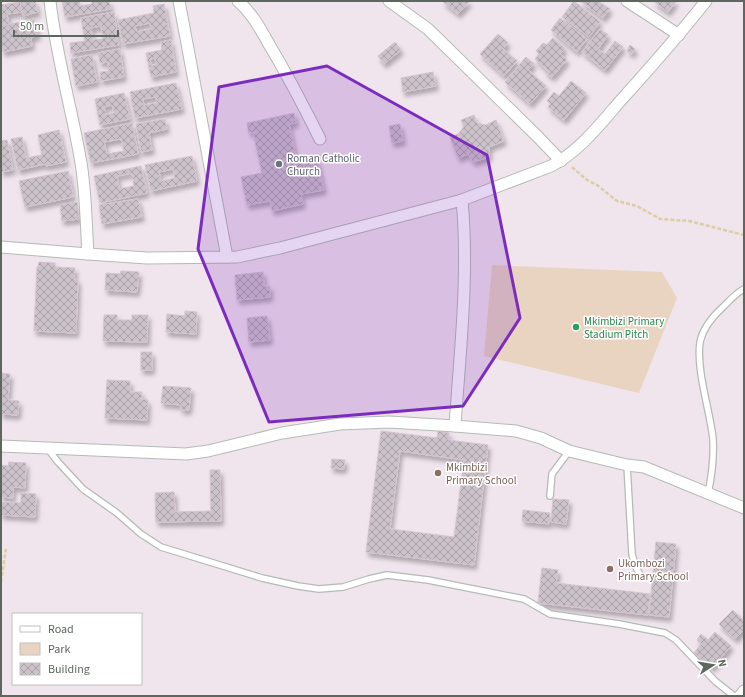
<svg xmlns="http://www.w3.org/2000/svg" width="745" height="697" viewBox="0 0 745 697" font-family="'Source Sans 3',sans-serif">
<defs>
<pattern id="building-cross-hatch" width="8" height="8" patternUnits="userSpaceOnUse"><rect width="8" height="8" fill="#cbc2ca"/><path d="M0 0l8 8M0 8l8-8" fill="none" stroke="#a8a1a7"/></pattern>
<filter id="shadow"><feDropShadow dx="2.5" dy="4.5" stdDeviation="2" flood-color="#0004"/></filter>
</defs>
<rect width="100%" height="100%" fill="#f0e5ed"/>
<path fill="#e9d4c1" d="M492 265 662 272 677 298 639 393 484 356Z"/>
<g fill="url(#building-cross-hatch)" stroke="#d5c3d2" fill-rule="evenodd" filter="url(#shadow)">
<path d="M19 1H35L38 12 23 16Z"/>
<path d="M62 1H79L80 6 92 4V1H109L111 9 65 17Z"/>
<path d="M442 1H470L458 14Z"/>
<path d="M574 1 600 22 589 37 562 17Z"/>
<path d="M580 1H598L610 9 603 18Z"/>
<path d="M653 1H676L668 12Z"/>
<path d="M20 2 22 12 7 14 10 29 26 26 28 35 1 40V5Z"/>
<path d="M164 4 170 36 123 44 118 20 154 13 153 6ZM150 23 151 29 137 32 135 26Z"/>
<path d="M114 12 119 45 71 53 70 43 85 41 81 18ZM101 26 103 39 93 40 91 28Z"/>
<path d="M560 18 587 39 577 52 551 30Z"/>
<path d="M34 19 38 36 31 37 32 46 3 52 1 41V26Z"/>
<path d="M600 29 608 35 598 49 605 54 615 41 623 47 605 70 582 52Z"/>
<path d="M498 34 508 43 503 49 517 61 504 76 480 54Z"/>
<path d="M553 38 565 49 560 54 567 60 552 77 545 72 547 70 535 59 539 54 536 51 543 43 547 45Z"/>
<path d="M171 40 176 72 151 77 146 53 162 50 161 42ZM155 58 156 65H151L150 59Z"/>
<path d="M395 42 401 50 384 64 378 56Z"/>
<path d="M630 45 635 49 632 54 627 51Z"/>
<path d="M120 49 124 77 101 81 100 72 109 71 108 62 100 63 98 53Z"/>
<path d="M92 55 97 82 76 86 71 59Z"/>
<path d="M526 57 534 64 528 70 546 86 530 104 505 82Z"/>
<path d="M433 72 436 86 403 92 401 78Z"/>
<path d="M571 81 586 93 564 120 548 107 551 104 547 101 554 92 559 96Z"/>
<path d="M176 83 182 109 135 118 130 92ZM156 97 157 103 144 105 143 99Z"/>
<path d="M124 93 130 119 100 125 95 99ZM112 105 114 113 106 115 104 107Z"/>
<path d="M294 113 296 123 289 124 297 163 317 159 324 190 301 194 303 204 272 211 270 201 247 205 241 177 262 173 253 132 249 133 247 123Z"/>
<path d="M474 115 477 123 486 125 496 120 504 141 489 147V157L473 162 468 154 458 158 450 137 458 134 464 127 461 120Z"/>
<path d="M165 119 167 129 149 133 152 150 141 152 136 124Z"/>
<path d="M132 123 138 154 91 163 84 133ZM121 139 124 151 107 154 104 142Z"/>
<path d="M400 124 403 141 392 143 389 126Z"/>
<path d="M59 130 66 162 46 166 45 164 18 170 11 139 22 137 26 158 42 155 38 135Z"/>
<path d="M7 140 13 170 1 172V141Z"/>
<path d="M192 156 197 181 151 191 145 165ZM173 169 175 178 161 181 159 172Z"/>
<path d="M141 166 147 193 100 203 94 176ZM132 173 134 186 119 189 117 176Z"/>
<path d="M68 171 73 197 25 207 19 181Z"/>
<path d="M138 199 142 217 102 224 99 205Z"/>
<path d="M77 202 79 219 62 221 60 205Z"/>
<path d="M39 262 55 263V267L75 268 74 279 78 280 76 333 34 331 37 267H38Z"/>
<path d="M121 271 139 272 137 292 105 290 106 273 120 274Z"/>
<path d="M263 272 264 286H270V297L237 300 235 275Z"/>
<path d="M185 311 197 312 196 334 166 332 167 314 185 316Z"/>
<path d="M104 315H117V320H132V315H148L147 342 103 341Z"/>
<path d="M267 316 270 340 249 342 247 318Z"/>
<rect x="141" y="352" width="11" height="18"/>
<path d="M1 373 10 374 8 400 19 401 18 415 1 414Z"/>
<path d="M107 380 130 381V392H142L141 399 148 400 147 420 105 418Z"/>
<path d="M163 386 191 388 189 410H181V405L161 403Z"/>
<path d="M381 431 437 438 438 431 449 433 448 440 488 445 474 565 366 552ZM400 451 464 460 454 537 390 529Z"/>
<path d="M332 459 345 460 344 469 331 468Z"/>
<path d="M9 462 26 463 25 488 13 487V498L1 497V465L8 466Z"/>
<path d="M210 470H220L221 521 156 522 155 493 174 492 175 512 211 511Z"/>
<path d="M21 493 36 494 35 517 1 515V502L21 503Z"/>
<path d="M553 499 569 500 566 524 551 522Z"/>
<path d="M523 510 550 513 549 524 522 521Z"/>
<path d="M656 542 676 544 669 617 649 615Z"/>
<path d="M542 568 558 570 556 583 650 594 648 615 538 603Z"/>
<path d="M733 610 744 621V630L735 639 719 624Z"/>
<path d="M715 632 731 646 712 668 694 653 701 644 697 640 701 634 708 640Z"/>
</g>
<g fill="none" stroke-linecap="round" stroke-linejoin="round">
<g stroke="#b3bbb4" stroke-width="8">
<g id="service">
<path d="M48 449 58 462 83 489 117 513 141 534 161 547 262 578 298 586 319 589 343 587 369 579 387 575 428 580 524 599 550 614 619 624 665 633 676 640 715 681 734 696"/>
<path d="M627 465 632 554 635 565 640 575"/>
<path d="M708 494C712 475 714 458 713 439 710 410 696 371 700 342 703 328 713 316 723 307 730 300 736 293 744 289"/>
<path d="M550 496 552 474 569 451"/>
</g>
</g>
<g stroke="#b3bbb4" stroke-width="13">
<g id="minor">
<path d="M50 1C56 56 72 109 81 163 86 193 86 224 88 254"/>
<path d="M179 1 227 257"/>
<path d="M238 1C252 13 261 30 270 46 288 76 304 107 320 139"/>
<path d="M389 1 428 29 538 137 561 161"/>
<path d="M627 1 679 35"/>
<path d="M1 247 88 254 147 258 237 257 280 248 462 200 551 166C580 151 601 123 622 99 651 67 679 35 706 1"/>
<path d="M455 426C460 351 469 275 462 200"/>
<path d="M1 446 186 454 208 451 282 433 340 424 389 422 455 426 516 431 541 438 569 451 627 465 644 467 744 508"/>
<path d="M740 696 744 691"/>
</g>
</g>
<g stroke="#dccda3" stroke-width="2.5" stroke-dasharray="4 2" stroke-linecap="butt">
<path d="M572 167 587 180 597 185 617 201 637 206 660 219 689 221 744 235"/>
<path d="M1 582 6 549"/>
</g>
<use href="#service" stroke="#fff" stroke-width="5.5"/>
<use href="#minor" stroke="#fff" stroke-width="11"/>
</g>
<path fill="#7b2cbf" fill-opacity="0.2" stroke="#7b2cbf" stroke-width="3" stroke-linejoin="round" d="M327 66 487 155 520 318 463 406 269 422 198 249 219 87Z"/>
<circle fill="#6b7280" stroke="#fff" stroke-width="1.5" cx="279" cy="164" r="4"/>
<circle fill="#2e9e5b" stroke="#fff" stroke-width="1.5" cx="576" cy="327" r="4"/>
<g fill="#8d6e63" stroke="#fff" stroke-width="1.5">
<circle cx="438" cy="473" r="4"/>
<circle cx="610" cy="569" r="4"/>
</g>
<g text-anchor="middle" stroke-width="3" stroke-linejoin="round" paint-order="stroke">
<g font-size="11" fill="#5b616d" stroke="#fff" text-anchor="start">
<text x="287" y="162">Roman Catholic<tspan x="287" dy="13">Church</tspan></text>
</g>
<g font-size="11" fill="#27864d" stroke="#fff" text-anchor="start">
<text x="584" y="325">Mkimbizi Primary<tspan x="584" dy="13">Stadium Pitch</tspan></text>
</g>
<g font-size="11" fill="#785e54" stroke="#fff" text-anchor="start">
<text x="446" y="471">Mkimbizi<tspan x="446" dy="13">Primary School</tspan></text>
<text x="618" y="567">Ukombozi<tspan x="618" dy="13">Primary School</tspan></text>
</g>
</g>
<rect width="745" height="697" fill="none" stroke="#5d675d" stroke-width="4"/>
<rect x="12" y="613" width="130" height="72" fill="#ffffff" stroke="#bec2be"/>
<rect x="20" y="626" width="20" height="6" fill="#ffffff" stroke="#bec2be"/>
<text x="48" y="633" font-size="12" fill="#5d675d">Road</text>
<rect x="20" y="643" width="20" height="12" fill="#e9d4c1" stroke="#bec2be"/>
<text x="48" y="653" font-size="12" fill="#5d675d">Park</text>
<rect x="20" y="663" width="20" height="12" fill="url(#building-cross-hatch)" stroke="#bec2be"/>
<text x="48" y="673" font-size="12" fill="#5d675d">Building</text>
<g transform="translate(713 665) rotate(78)" stroke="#ffffff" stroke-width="3" paint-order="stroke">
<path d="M0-3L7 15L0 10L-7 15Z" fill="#5d675d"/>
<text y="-6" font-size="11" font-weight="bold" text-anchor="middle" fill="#5d675d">N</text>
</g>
<path d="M14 30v6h104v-6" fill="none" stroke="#5d675d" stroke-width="2"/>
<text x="20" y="30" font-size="12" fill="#5d675d" stroke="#ffffff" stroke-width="3" paint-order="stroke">50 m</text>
</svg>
